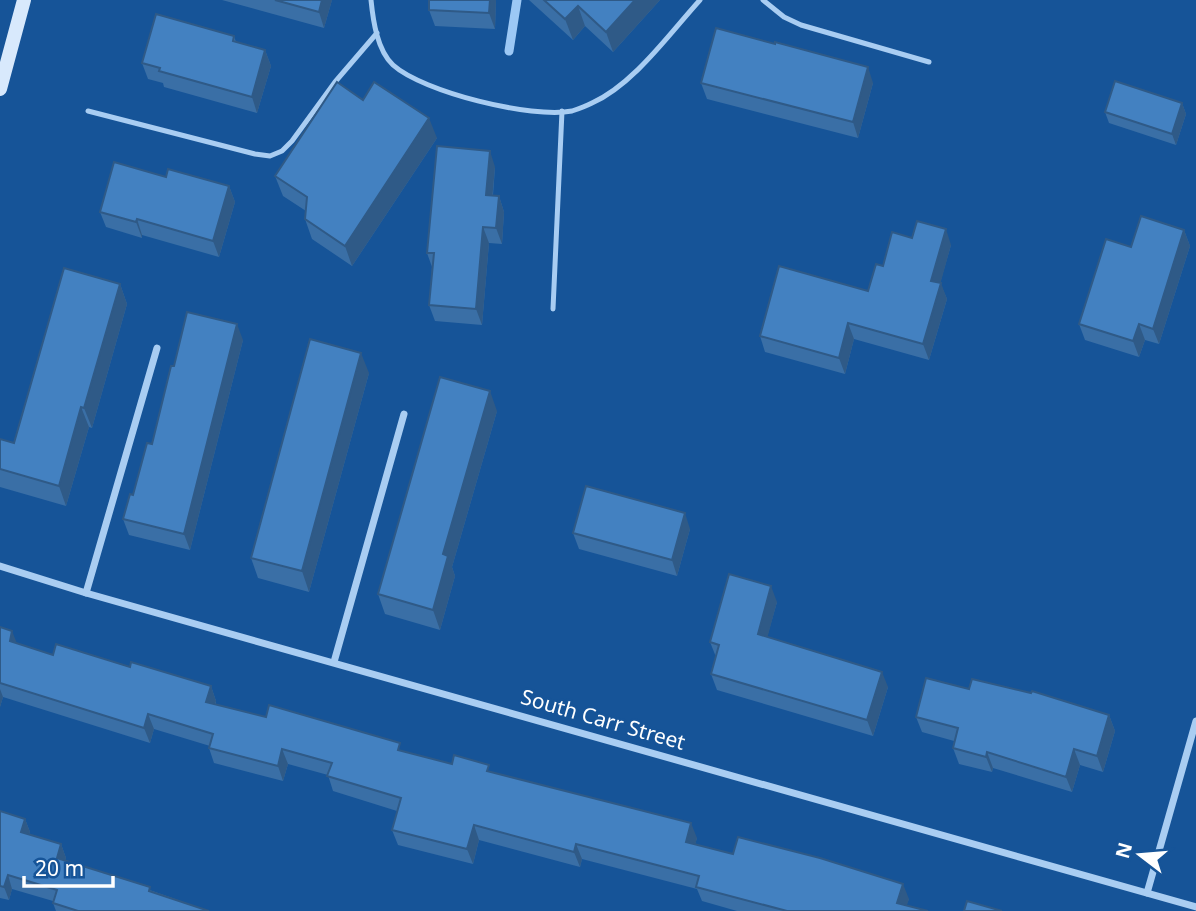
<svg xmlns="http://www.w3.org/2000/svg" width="1196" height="911" viewBox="0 0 1196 911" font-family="'Noto Sans',sans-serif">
<rect width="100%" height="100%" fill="#165498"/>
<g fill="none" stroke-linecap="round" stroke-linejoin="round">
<path stroke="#9cc8f5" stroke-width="9" d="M509 51 517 0"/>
<g stroke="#a9cdf2" stroke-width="5">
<path d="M371 0C373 20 377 50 393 65 423 92 532 119 572 111 578 109 586 106 592 103 634 84 669 34 700 0"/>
<path d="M763 0 784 17 801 25 929 62"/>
<path d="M88 111 255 154 270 156 282 151 292 141 335 82 377 33"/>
<path d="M553 309 562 111"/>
</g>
<g stroke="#a9cdf2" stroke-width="7">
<path d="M0 566 86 593 1196 907"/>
<path d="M86 593 157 348"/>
<path d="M334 662 404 414"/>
<path d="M1147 893 1196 721"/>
</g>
<path stroke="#d8e9fc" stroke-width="14" d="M0 89 24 0"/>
</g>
<g fill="#3a6fa6">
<path d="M222 0H332L324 28Z"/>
<path d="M429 0H496L495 29 435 26 429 10Z"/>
<path d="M529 0H660L613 52 585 26 573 40Z"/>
<path d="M234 36 236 42 265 50 271 66 257 113 164 87 163 83 148 79 142 63Z"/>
<path d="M701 83H873L858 138 707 99Z"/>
<path d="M363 100 437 138 352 266 312 239 305 219 306 211 283 196 275 176Z"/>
<path d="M1182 103 1186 114 1176 145 1109 123 1105 112Z"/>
<path d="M495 167 493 195 499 196 504 212 502 244 489 243 482 325 435 321 429 305 432 267 427 253Z"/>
<path d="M166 177 229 186 235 202 219 257 142 235V238L106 227 100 212Z"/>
<path d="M1184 230 1190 246 1159 344 1145 340 1139 357 1085 340 1079 324 1131 247Z"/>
<path d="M912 238 951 245 940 283 947 299 929 360 854 339 845 374 765 352 760 336 868 291 883 266Z"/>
<path d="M120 284 127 304 92 428 89 427 66 506 0 487V439L14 443Z"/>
<path d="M243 340 190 550 129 535 123 519 152 444 174 366Z"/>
<path d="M369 373 309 592 258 578 251 558Z"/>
<path d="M497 411 452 567 455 576 440 630 385 614 378 594Z"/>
<path d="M690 529 677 576 579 549 573 533Z"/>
<path d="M777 602 767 637 888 687 873 736 717 690 711 674 716 657 710 642Z"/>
<path d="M0 627 17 643 53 655 130 667 211 686 216 701V704L452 764 492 772 697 838 695 844 909 899 906 905 928 911H737L702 901 697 889 582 859 580 867 479 840 473 864 398 845 392 830 397 811 333 791 328 775 288 764 283 781 214 763 209 748 210 746 154 729 150 743 3 697 0 707Z"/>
<path d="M969 689 1109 715 1115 731 1103 772 1080 765 1072 792 993 768 992 772 959 764 953 748 954 741 922 732 916 717Z"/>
<path d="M0 811 25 819 30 832 29 835 61 844 66 858 65 860 209 911H56L53 903V901L12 889 9 900 0 898Z"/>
</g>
<g fill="#2f5a87">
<path d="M322 0H332L324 28 319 12Z"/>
<path d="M490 0H496L495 29 489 13Z"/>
<path d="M635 0H660L613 52 606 32Z"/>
<path d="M578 6 585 26 573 40 565 19Z"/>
<path d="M265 50 271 66 257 113 252 97Z"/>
<path d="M868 67 873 83 858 138 853 122Z"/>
<path d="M1182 103 1186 114 1176 145 1172 134Z"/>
<path d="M429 118 437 138 352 266 345 246Z"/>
<path d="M490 151 495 167 491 211 486 195Z"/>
<path d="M229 186 235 202 219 257 213 241Z"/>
<path d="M499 196 504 212 502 244 496 228Z"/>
<path d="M137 219 142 235V238L136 222Z"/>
<path d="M483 227 489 243 482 325 476 309Z"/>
<path d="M946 229 951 245 937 296 931 281Z"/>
<path d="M1184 230 1190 246 1159 344 1153 329Z"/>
<path d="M941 283 947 299 929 360 923 344Z"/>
<path d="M120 284 127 304 92 428 84 408Z"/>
<path d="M848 323 854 339 845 374 839 358Z"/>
<path d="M237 324 243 340 190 550 184 534Z"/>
<path d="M1139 324 1145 340 1139 357 1133 341Z"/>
<path d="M361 353 369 373 309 592 302 571Z"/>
<path d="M490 391 497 411 452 567 455 576 440 630 433 610 443 554Z"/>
<path d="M81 407 89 427 66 506 59 486Z"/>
<path d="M685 513 690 529 677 576 672 560Z"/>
<path d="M771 586 777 602 764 650 758 634Z"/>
<path d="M12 631 18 646 10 641Z"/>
<path d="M882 672 888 687 873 736 867 720Z"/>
<path d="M211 686 216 701 212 717 206 702Z"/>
<path d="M0 689 3 697 0 707Z"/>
<path d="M148 714 154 729 150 743 144 728Z"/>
<path d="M1109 715 1115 731 1103 772 1097 756Z"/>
<path d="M282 749 288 764 283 781 278 766Z"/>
<path d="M1074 749 1080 765 1072 792 1066 777Z"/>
<path d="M987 752 993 768 992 772 986 757Z"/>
<path d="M25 819 30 832 26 846 21 832Z"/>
<path d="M691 823 697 838 692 857 686 842Z"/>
<path d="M474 825 479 840 473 864 467 849Z"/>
<path d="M61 844 66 858 62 871 57 858Z"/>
<path d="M576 844 582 859 580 867 574 852Z"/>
<path d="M8 875 12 889 9 900 4 887Z"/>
<path d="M903 884 909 899 905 911 897 903Z"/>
</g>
<g fill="#4381c1" stroke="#2f5a87" stroke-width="2">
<path d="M275 0H322L319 12Z"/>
<path d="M429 0H490L489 13 429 10Z"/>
<path d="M544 0H635L606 32 578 6 565 19Z"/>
<path d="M156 14 234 36 233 41 265 50 252 97 159 71 160 68 142 63Z"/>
<path d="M716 28 775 44V42L868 67 853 122 701 83Z"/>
<path d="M1115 81 1182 103 1172 134 1105 112Z"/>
<path d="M337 82 363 100 374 82 429 118 345 246 305 219 307 197 275 176Z"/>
<path d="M437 146 490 151 486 195 499 196 496 228 483 227 476 309 429 305 434 253H427Z"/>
<path d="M114 162 166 177 168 169 229 186 213 241 137 219 136 222 100 212Z"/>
<path d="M1141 216 1184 230 1153 329 1139 324 1133 341 1079 324 1106 239 1131 247Z"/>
<path d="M917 221 946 229 931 281 941 283 923 344 848 323 839 358 760 336 779 266 868 291 876 264 883 266 892 232 912 238Z"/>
<path d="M64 268 120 284 84 408 81 407 59 486 0 469V439L14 443Z"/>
<path d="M187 312 237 324 184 534 123 519 130 494 133 495 147 443 152 444 171 366H174Z"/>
<path d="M310 339 361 353 302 571 251 558Z"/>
<path d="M440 377 490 391 443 554 448 556 433 610 378 594Z"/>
<path d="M586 486 685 513 672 560 573 533Z"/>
<path d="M729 574 771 586 758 634 882 672 867 720 711 674 719 645 710 642Z"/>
<path d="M0 627 12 631 10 641 53 655 56 644 130 667 131 662 211 686 206 702 266 717 269 705 400 743 398 750 452 764 454 755 489 765 487 771 691 823 686 842 733 854 738 837 820 858 903 884 897 903 928 911H787L696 887 699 876 576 844 574 852 474 825 467 849 392 830 401 798 327 776 332 763 282 749 278 766 209 748 213 734 148 714 144 728 0 683Z"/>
<path d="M926 678 969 689 972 679 1031 693 1032 691 1109 715 1097 756 1074 749 1066 777 987 752 986 757 953 748 958 728 916 717Z"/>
<path d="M0 811 25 819 21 832 61 844 57 858 150 887 149 891 209 911H78L53 903 57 890 8 875 4 887 0 886Z"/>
<path d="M967 901 1002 911H964Z"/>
</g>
<g text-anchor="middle" stroke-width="5" stroke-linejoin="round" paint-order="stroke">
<g font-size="21" fill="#fff" stroke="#165498">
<text transform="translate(603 720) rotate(16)" y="7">South Carr Street</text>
</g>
</g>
<g transform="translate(1140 855) rotate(286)" stroke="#165498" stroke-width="5" paint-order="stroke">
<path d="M0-5L12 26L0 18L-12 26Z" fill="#ffffff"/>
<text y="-10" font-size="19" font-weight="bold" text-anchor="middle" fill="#ffffff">N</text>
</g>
<path d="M24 876v10h89v-10" fill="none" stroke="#ffffff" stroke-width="3.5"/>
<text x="35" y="876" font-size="21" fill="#ffffff" stroke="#165498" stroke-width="5" paint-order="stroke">20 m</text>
</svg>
